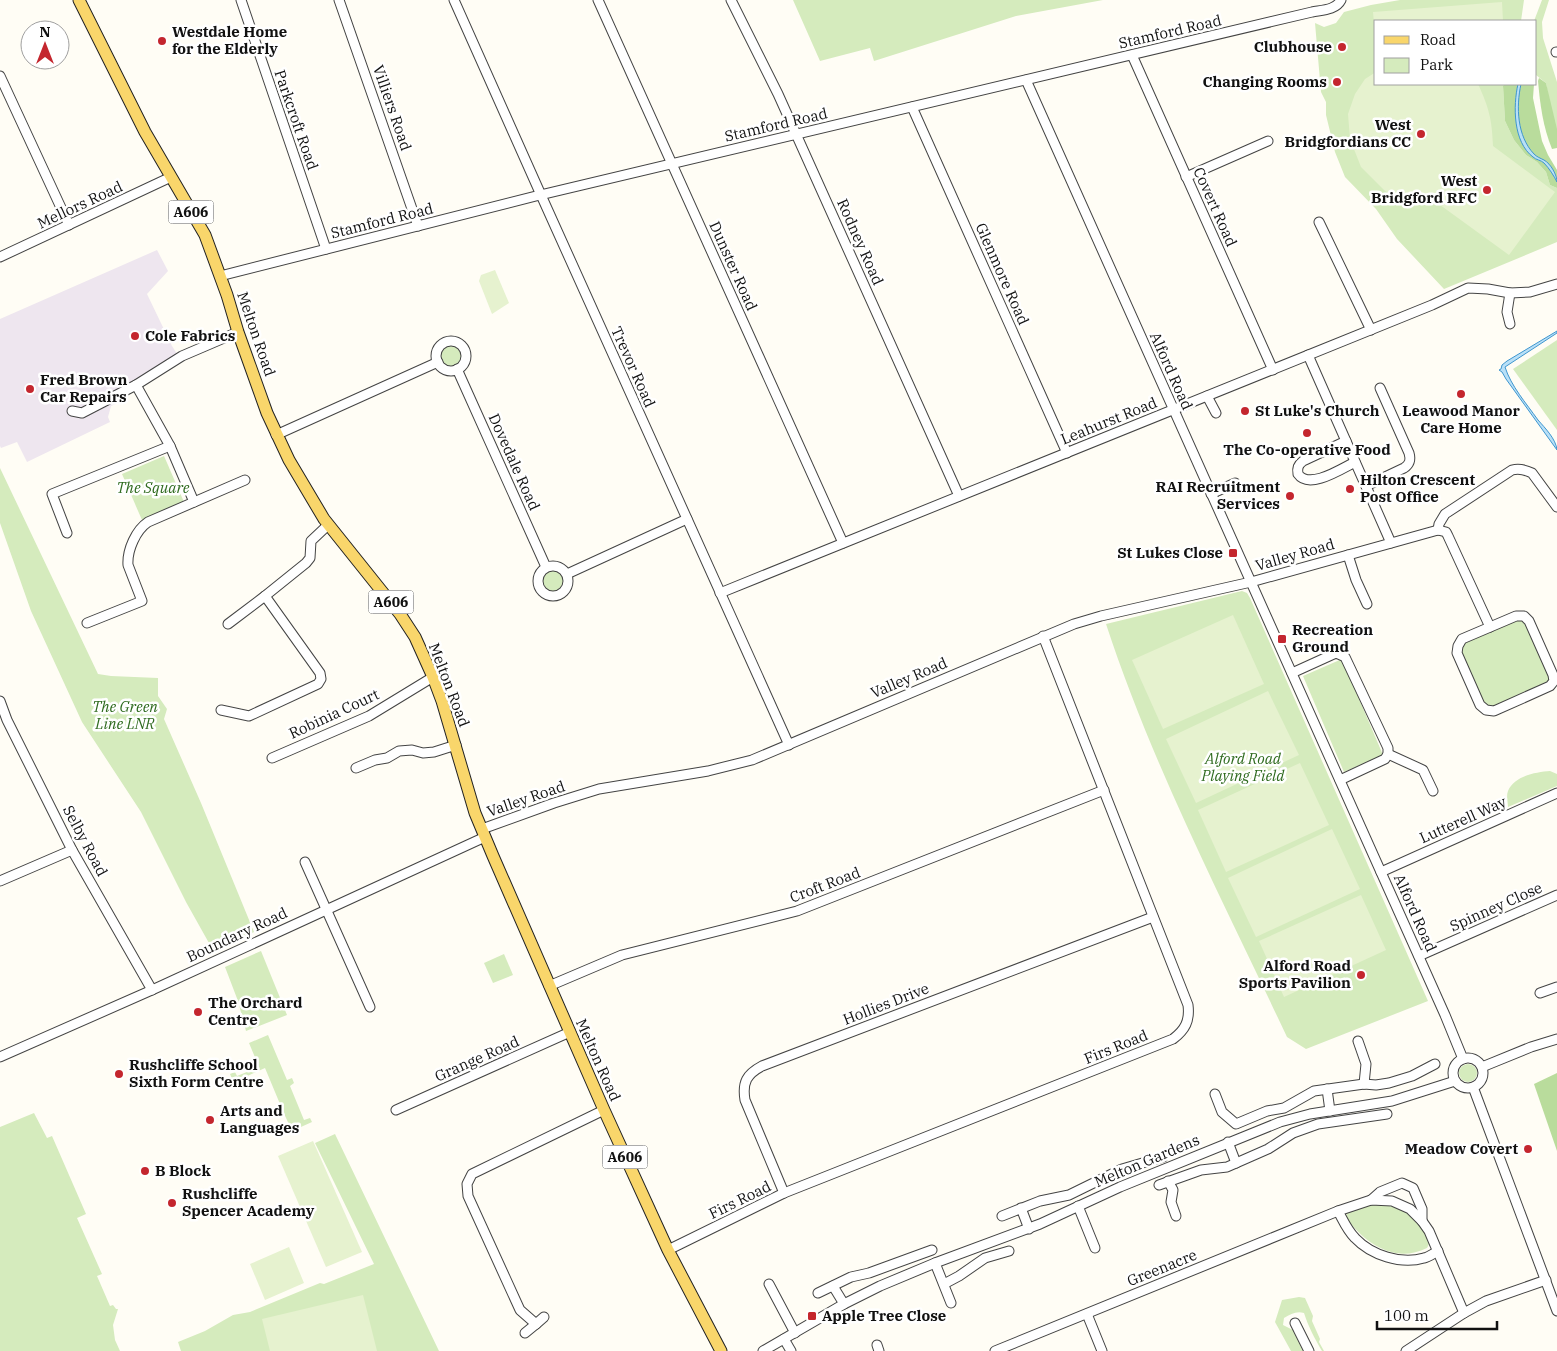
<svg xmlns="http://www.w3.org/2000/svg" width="1557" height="1351" viewBox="0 0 1557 1351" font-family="'IBM Plex Serif',serif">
<rect width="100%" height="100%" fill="#fffdf5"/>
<path fill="#eee6ef" d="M157 250 168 271 147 294 172 346 179 357 127 384 125 400 111 406 108 417 110 422 27 462 17 442 1 448 0 446V319Z"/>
<g fill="#d5ebbd">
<path d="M793 0H1103L1016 16 874 61 870 48 820 61Z"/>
<path d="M1400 0H1524L1521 21H1376V84H1504L1503 86 1505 121 1514 140 1526 155 1537 162 1546 172 1550 185 1557 188V242L1444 289 1397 239 1376 209 1345 177 1335 152 1326 115V102L1321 92 1315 23 1324 27 1336 23 1344 12 1371 5Z"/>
<path d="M1542 0H1549L1542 22 1543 38 1557 82V146L1546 83 1536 75V21H1534Z"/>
<path d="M1557 340V430L1513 369Z"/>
<circle cx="451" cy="356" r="11"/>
<path d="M164 456 184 502 142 520 122 474Z"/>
<path d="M0 468 98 674 111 676 158 678V696L167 709 164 719 201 803 254 932 214 952 186 902 141 812 82 722 31 611 0 523Z"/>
<circle cx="552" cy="581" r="11"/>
<path d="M1242 591 1247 593 1250 598 1428 1001 1306 1049 1287 1037C1223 901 1153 767 1106 624Z"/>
<path d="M1524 616 1554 681 1486 710 1458 646Z"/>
<path d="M1342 659 1383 755 1344 772 1303 676Z"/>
<path d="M1550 771 1557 774V786L1508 807C1508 802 1506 796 1508 791 1514 776 1536 772 1550 771Z"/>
<path d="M261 951 287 1015 246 1031 238 1001 225 967Z"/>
<path d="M504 954 513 975 493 983 484 963Z"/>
<path d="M268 1035 287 1080 292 1078 294 1083 290 1086 304 1120 310 1118 312 1122 292 1131 281 1107 262 1115 261 1113 280 1104 265 1068 243 1078 245 1084 239 1086 233 1081 230 1074 235 1072 237 1076 259 1067 249 1043Z"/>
<circle cx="1468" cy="1073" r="9"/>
<path d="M34 1113 47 1138 52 1136 86 1214 77 1218 102 1274 97 1276 110 1306 113 1305 116 1309H118L113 1325 115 1340 120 1351H0V1127Z"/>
<path d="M335 1134 439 1351H181L178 1342 205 1331 233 1315 250 1312 320 1283 324 1284 374 1264 315 1143Z"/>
<path d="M1369 1204C1387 1204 1408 1208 1420 1224 1424 1229 1427 1236 1430 1242L1427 1248C1395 1264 1366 1244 1346 1218L1347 1211Z"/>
<path d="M1299 1297 1305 1298 1313 1316 1312 1321 1320 1339 1319 1342 1324 1351H1322C1315 1339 1308 1326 1304 1313 1296 1311 1291 1314 1284 1318L1283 1325 1293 1330 1303 1351H1291L1275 1322 1282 1300Z"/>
</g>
<g fill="#b9dc9c">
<path d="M1539 78 1546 83 1557 129V148L1552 149C1543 127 1540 104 1538 81Z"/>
<path d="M1504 84H1534L1533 98 1542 141 1548 155 1557 170V203V188L1550 185 1546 172 1537 162 1526 155 1514 140 1505 121 1503 86Z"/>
<path d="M1557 1073V1151L1534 1084Z"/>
</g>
<g fill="#e6f2cf">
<path d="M1502 2 1503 21H1376V44L1373 12Z"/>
<path d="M1376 72V84H1478C1489 108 1492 119 1493 146L1555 192 1509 255 1436 202H1415L1396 197 1385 191 1361 167 1350 139 1348 114 1355 94 1365 79Z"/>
<path d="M495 270 509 303 492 314 479 281 481 275Z"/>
<path d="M1233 615 1264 684 1163 729 1132 660Z"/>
<path d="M1268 691 1299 755 1196 803 1166 739Z"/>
<path d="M1300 763 1329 825 1226 872 1198 810Z"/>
<path d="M1332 829 1360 889 1256 937 1228 878Z"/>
<path d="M1361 895 1386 950 1284 997 1259 941Z"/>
<path d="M313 1141 362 1252 326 1267 278 1156Z"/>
<path d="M289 1247 304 1283 265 1300 250 1264Z"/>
<path d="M363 1295 377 1351H270L262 1319Z"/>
</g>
<g fill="#b9e0f7" stroke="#3f96cf">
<path d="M1518 84H1521C1516 107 1517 136 1534 154 1537 157 1540 158 1544 160 1551 164 1557 175 1557 182 1554 176 1549 168 1544 163 1541 160 1536 160 1533 157 1513 142 1513 106 1518 84Z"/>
<path d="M1557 331V333L1505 367C1511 386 1526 403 1538 420 1545 428 1556 439 1557 450L1506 379 1502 372 1499 370 1501 369 1502 365 1507 361Z"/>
</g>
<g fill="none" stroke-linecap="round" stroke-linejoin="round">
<g stroke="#444" stroke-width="11">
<g id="minor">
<path d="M241 0 326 249"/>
<path d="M339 0 418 226"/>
<path d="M454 0 541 195 789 745"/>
<path d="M598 0 843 543"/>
<path d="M731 0 778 94 959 496"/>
<path d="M1556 52H1557"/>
<path d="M1132 55 1273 370"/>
<path d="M0 76 69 225"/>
<path d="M1026 80 1445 1015 1463 1059"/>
<path d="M912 107 1067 453"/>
<path d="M1186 177 1268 141"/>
<path d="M1319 222 1371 330"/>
<path d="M0 257 171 177"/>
<path d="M220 276 536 196 1312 12C1322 10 1336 10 1341 0"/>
<path d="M1510 324 1507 312 1510 293"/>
<circle cx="451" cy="356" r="15"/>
<path d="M1308 355 1391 543"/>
<path d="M457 369 546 567"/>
<path d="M136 385 170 446 194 502"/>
<path d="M1207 396 1216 413"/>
<path d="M72 411 82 413 136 385 182 356 238 332"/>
<path d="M276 435 438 362"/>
<path d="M1346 441 1303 461C1298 465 1297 468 1298 474 1309 490 1341 469 1355 462"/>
<path d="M1366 486 1404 468C1410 464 1411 460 1409 453L1380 388"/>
<path d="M1211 494 1235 483"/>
<path d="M1438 530 1439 524 1445 514 1512 470C1520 468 1526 470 1532 473L1557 507"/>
<path d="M67 533 52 494 170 446"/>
<path d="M1348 555 1356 580 1367 604"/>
<circle cx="553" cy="581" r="15"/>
<path d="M567 574 687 519"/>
<path d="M720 593 1432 305 1468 288 1488 289 1510 293 1530 292 1557 284"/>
<path d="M1516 616H1524L1529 621 1553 675 1554 681 1550 686 1494 711 1486 710 1480 705 1457 653 1458 646 1462 639Z"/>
<path d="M87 623 142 601 128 565C127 550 136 530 148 522L245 480"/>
<path d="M228 624 265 596"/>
<path d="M1292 673 1336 653 1345 657 1388 748V754L1385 759 1340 780"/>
<path d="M0 701 7 720 72 850 152 990"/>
<path d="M221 710 249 716 318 684 321 679 320 673 265 596 306 563 310 558 311 541 328 525"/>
<path d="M1388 754 1423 770 1433 791"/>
<path d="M272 758 369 716 433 677"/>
<path d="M356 768 375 760 387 758 399 751 412 750 423 753 434 752 456 745"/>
<path d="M482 829 554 803 599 789 708 771 752 760 1074 624 1101 616 1251 582 1438 530 1446 532 1448 536 1490 627"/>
<path d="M305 862 370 1007"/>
<path d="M1381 872 1557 793"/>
<path d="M0 881 72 850"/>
<path d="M1419 956 1557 895"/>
<path d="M549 986 622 955 797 911 1104 790"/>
<path d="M1540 993 1557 987"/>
<path d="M1358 1041 1366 1064 1364 1084"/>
<path d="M0 1057 152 990 485 837"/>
<circle cx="1468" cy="1073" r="15"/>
<path d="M1482 1067 1531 1047 1557 1039"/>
<path d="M1473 1087 1557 1311"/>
<path d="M1327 1089 1330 1111"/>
<path d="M1215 1094 1222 1112 1236 1124 1267 1111 1284 1108 1314 1091 1364 1084 1376 1085 1389 1083 1412 1076 1435 1064"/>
<path d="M396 1110 570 1032"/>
<path d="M1228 1142 1236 1163"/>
<path d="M1168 1181 1173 1190 1171 1202 1176 1216"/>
<path d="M1159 1185 1201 1170 1227 1167 1268 1149 1293 1133 1318 1124 1387 1114"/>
<path d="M784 1193 745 1100C742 1082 747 1074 762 1066L1153 917"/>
<path d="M1371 1200 1380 1192 1402 1183 1413 1188 1422 1209V1221"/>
<path d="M1078 1206 1095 1248"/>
<path d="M1021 1208 1029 1229"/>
<path d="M1338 1211C1343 1220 1347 1230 1355 1238 1371 1255 1401 1265 1424 1258 1429 1257 1434 1253 1438 1251"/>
<path d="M1002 1216 1040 1201 1069 1195 1122 1169 1163 1157"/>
<path d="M668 1250 784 1193 1173 1039C1185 1030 1190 1021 1188 1005L1043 636"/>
<path d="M935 1263 951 1303"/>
<path d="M769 1284 795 1333"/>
<path d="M944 1284 959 1276 985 1258 1009 1251"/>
<path d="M833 1286 844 1304"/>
<path d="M818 1293 851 1277 869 1273 932 1250"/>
<path d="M1087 1314 1102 1351"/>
<path d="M544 1317 536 1324 520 1310 468 1196 467 1184 472 1174 604 1110"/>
<path d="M1295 1323 1309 1351"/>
<path d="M525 1333 536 1324"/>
<path d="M784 1339 791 1351"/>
<path d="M877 1345 879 1351"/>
<path d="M763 1351 844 1304 880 1286 935 1263 1040 1224 1120 1187 1280 1122 1310 1114 1392 1101 1455 1081"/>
<path d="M995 1351 1338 1211 1371 1200 1392 1201 1410 1209 1422 1221 1429 1231 1464 1313"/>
<path d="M1406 1351 1464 1313 1486 1301 1546 1280"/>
</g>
</g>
<g stroke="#222" stroke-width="13">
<path id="major" d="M79 0 145 132 205 235 227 295 238 332 267 413 289 460 324 519 400 614 415 637 433 677 442 701 475 813 493 856 604 1110 668 1250 721 1351"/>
</g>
<use href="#minor" stroke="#fff" stroke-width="9"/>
<use href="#major" stroke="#f9d66b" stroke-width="11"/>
</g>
<g fill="#c4262e" stroke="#fff" stroke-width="2">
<circle cx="162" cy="41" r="5"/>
<circle cx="1342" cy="47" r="5"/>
<circle cx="1337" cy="82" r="5"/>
<circle cx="1421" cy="134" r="5"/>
<circle cx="1487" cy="190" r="5"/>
<circle cx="135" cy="336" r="5"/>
<circle cx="30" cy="389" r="5"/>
<circle cx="1461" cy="394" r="5"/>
<circle cx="1245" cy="411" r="5"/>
<circle cx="1307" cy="433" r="5"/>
<circle cx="1350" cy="489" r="5"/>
<circle cx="1290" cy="496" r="5"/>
<rect x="1228" y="548" width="10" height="10" rx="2.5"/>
<rect x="1277" y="634" width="10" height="10" rx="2.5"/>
<circle cx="1361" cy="975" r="5"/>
<circle cx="198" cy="1012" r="5"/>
<circle cx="119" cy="1074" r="5"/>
<circle cx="210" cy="1120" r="5"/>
<circle cx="1528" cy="1149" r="5"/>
<circle cx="145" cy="1171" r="5"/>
<circle cx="172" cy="1203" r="5"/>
<rect x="807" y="1311" width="10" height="10" rx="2.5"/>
</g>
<g text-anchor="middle" stroke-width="5" stroke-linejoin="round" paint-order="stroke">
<g fill="#fff" stroke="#585858" stroke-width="1">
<rect x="168.5" y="200.5" width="45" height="23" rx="4"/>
<rect x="368.5" y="590.5" width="45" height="23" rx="4"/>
<rect x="602.5" y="1145.5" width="45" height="23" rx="4"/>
</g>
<g font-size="14" font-weight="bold" fill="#111">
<text x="191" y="217">A606</text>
<text x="391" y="607">A606</text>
<text x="625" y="1162">A606</text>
</g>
<g font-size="15" font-weight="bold" fill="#111" stroke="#fff" text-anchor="start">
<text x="172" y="37">Westdale Home<tspan x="172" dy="17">for the Elderly</tspan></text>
<text x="1332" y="52" text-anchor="end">Clubhouse</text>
<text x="1327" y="87" text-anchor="end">Changing Rooms</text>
<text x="1411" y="130" text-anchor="end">West<tspan x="1411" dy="17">Bridgfordians CC</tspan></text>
<text x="1477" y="186" text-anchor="end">West<tspan x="1477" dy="17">Bridgford RFC</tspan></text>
<text x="145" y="341">Cole Fabrics</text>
<text x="40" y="385">Fred Brown<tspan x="40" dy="17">Car Repairs</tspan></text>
<text x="1255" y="416">St Luke's Church</text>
<text x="1461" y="416" text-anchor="middle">Leawood Manor<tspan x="1461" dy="17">Care Home</tspan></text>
<text x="1307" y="455" text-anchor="middle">The Co-operative Food</text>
<text x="1360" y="485">Hilton Crescent<tspan x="1360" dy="17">Post Office</tspan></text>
<text x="1280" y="492" text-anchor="end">RAI Recruitment<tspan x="1280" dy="17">Services</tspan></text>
<text x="1223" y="558" text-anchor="end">St Lukes Close</text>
<text x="1292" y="635">Recreation<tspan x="1292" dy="17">Ground</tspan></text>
<text x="1351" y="971" text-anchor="end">Alford Road<tspan x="1351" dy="17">Sports Pavilion</tspan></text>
<text x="208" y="1008">The Orchard<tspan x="208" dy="17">Centre</tspan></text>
<text x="129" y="1070">Rushcliffe School<tspan x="129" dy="17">Sixth Form Centre</tspan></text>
<text x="220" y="1116">Arts and<tspan x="220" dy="17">Languages</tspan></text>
<text x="1518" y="1154" text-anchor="end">Meadow Covert</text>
<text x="155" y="1176">B Block</text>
<text x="182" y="1199">Rushcliffe<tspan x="182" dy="17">Spencer Academy</tspan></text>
<text x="822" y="1321">Apple Tree Close</text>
</g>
<g font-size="15" fill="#111" stroke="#fff">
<text transform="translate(1170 32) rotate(-13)" y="5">Stamford Road</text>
<text transform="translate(392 108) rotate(71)" y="5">Villiers Road</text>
<text transform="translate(296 120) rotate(71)" y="5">Parkcroft Road</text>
<text transform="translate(776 125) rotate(-13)" y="5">Stamford Road</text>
<text transform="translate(80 205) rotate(-25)" y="5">Mellors Road</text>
<text transform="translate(1215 207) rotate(66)" y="5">Covert Road</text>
<text transform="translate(382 221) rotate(-14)" y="5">Stamford Road</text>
<text transform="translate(860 242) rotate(66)" y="5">Rodney Road</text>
<text transform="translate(733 266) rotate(66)" y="5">Dunster Road</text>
<text transform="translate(1002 274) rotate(66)" y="5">Glenmore Road</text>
<text transform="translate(256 334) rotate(71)" y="5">Melton Road</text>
<text transform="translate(633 367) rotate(66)" y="5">Trevor Road</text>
<text transform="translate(1171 371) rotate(66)" y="5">Alford Road</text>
<text transform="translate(1109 421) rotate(-22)" y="5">Leahurst Road</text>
<text transform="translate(514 462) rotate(66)" y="5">Dovedale Road</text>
<text transform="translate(1295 555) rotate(-16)" y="5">Valley Road</text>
<text transform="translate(909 678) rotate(-23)" y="5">Valley Road</text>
<text transform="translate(449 685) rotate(69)" y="5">Melton Road</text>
<text transform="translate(334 714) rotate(-25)" y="5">Robinia Court</text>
<text transform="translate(526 799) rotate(-19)" y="5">Valley Road</text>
<text transform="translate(1463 820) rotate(-24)" y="5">Lutterell Way</text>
<text transform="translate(85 841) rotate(62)" y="5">Selby Road</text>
<text transform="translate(825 885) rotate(-21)" y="5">Croft Road</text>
<text transform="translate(1496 907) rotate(-24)" y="5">Spinney Close</text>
<text transform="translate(1415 913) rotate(66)" y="5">Alford Road</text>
<text transform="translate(237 935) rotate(-25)" y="5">Boundary Road</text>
<text transform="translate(886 1004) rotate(-21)" y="5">Hollies Drive</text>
<text transform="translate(1116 1047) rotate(-22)" y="5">Firs Road</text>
<text transform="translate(477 1059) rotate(-24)" y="5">Grange Road</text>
<text transform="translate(598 1060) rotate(66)" y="5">Melton Road</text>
<text transform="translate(1147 1161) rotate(-23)" y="5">Melton Gardens</text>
<text transform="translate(740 1200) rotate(-26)" y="5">Firs Road</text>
<text transform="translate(1162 1268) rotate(-22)" y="5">Greenacre</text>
</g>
<g font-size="15" font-style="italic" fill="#2f6b1f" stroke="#fff">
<text x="153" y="493">The Square</text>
<text x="125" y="712">The Green<tspan x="125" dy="17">Line LNR</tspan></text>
<text x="1243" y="764">Alford Road<tspan x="1243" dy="17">Playing Field</tspan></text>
</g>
</g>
<rect x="1374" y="20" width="162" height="65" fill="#ffffff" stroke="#a0a0a0"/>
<rect x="1384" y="36" width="25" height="8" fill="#f9d66b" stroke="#a0a0a0"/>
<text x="1420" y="45" font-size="15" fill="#111111">Road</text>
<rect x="1384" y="58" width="25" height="15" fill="#d5ebbd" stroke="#a0a0a0"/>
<text x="1420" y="70" font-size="15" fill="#111111">Park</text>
<g transform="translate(45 45)"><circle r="24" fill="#ffffff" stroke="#a0a0a0"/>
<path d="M0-4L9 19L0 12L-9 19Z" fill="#c4262e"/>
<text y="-8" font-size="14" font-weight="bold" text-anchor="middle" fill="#111111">N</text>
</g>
<path d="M1377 1321v8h120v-8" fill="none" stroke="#111111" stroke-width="2.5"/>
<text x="1384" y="1321" font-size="15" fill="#111111" stroke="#ffffff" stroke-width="4" paint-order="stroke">100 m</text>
</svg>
